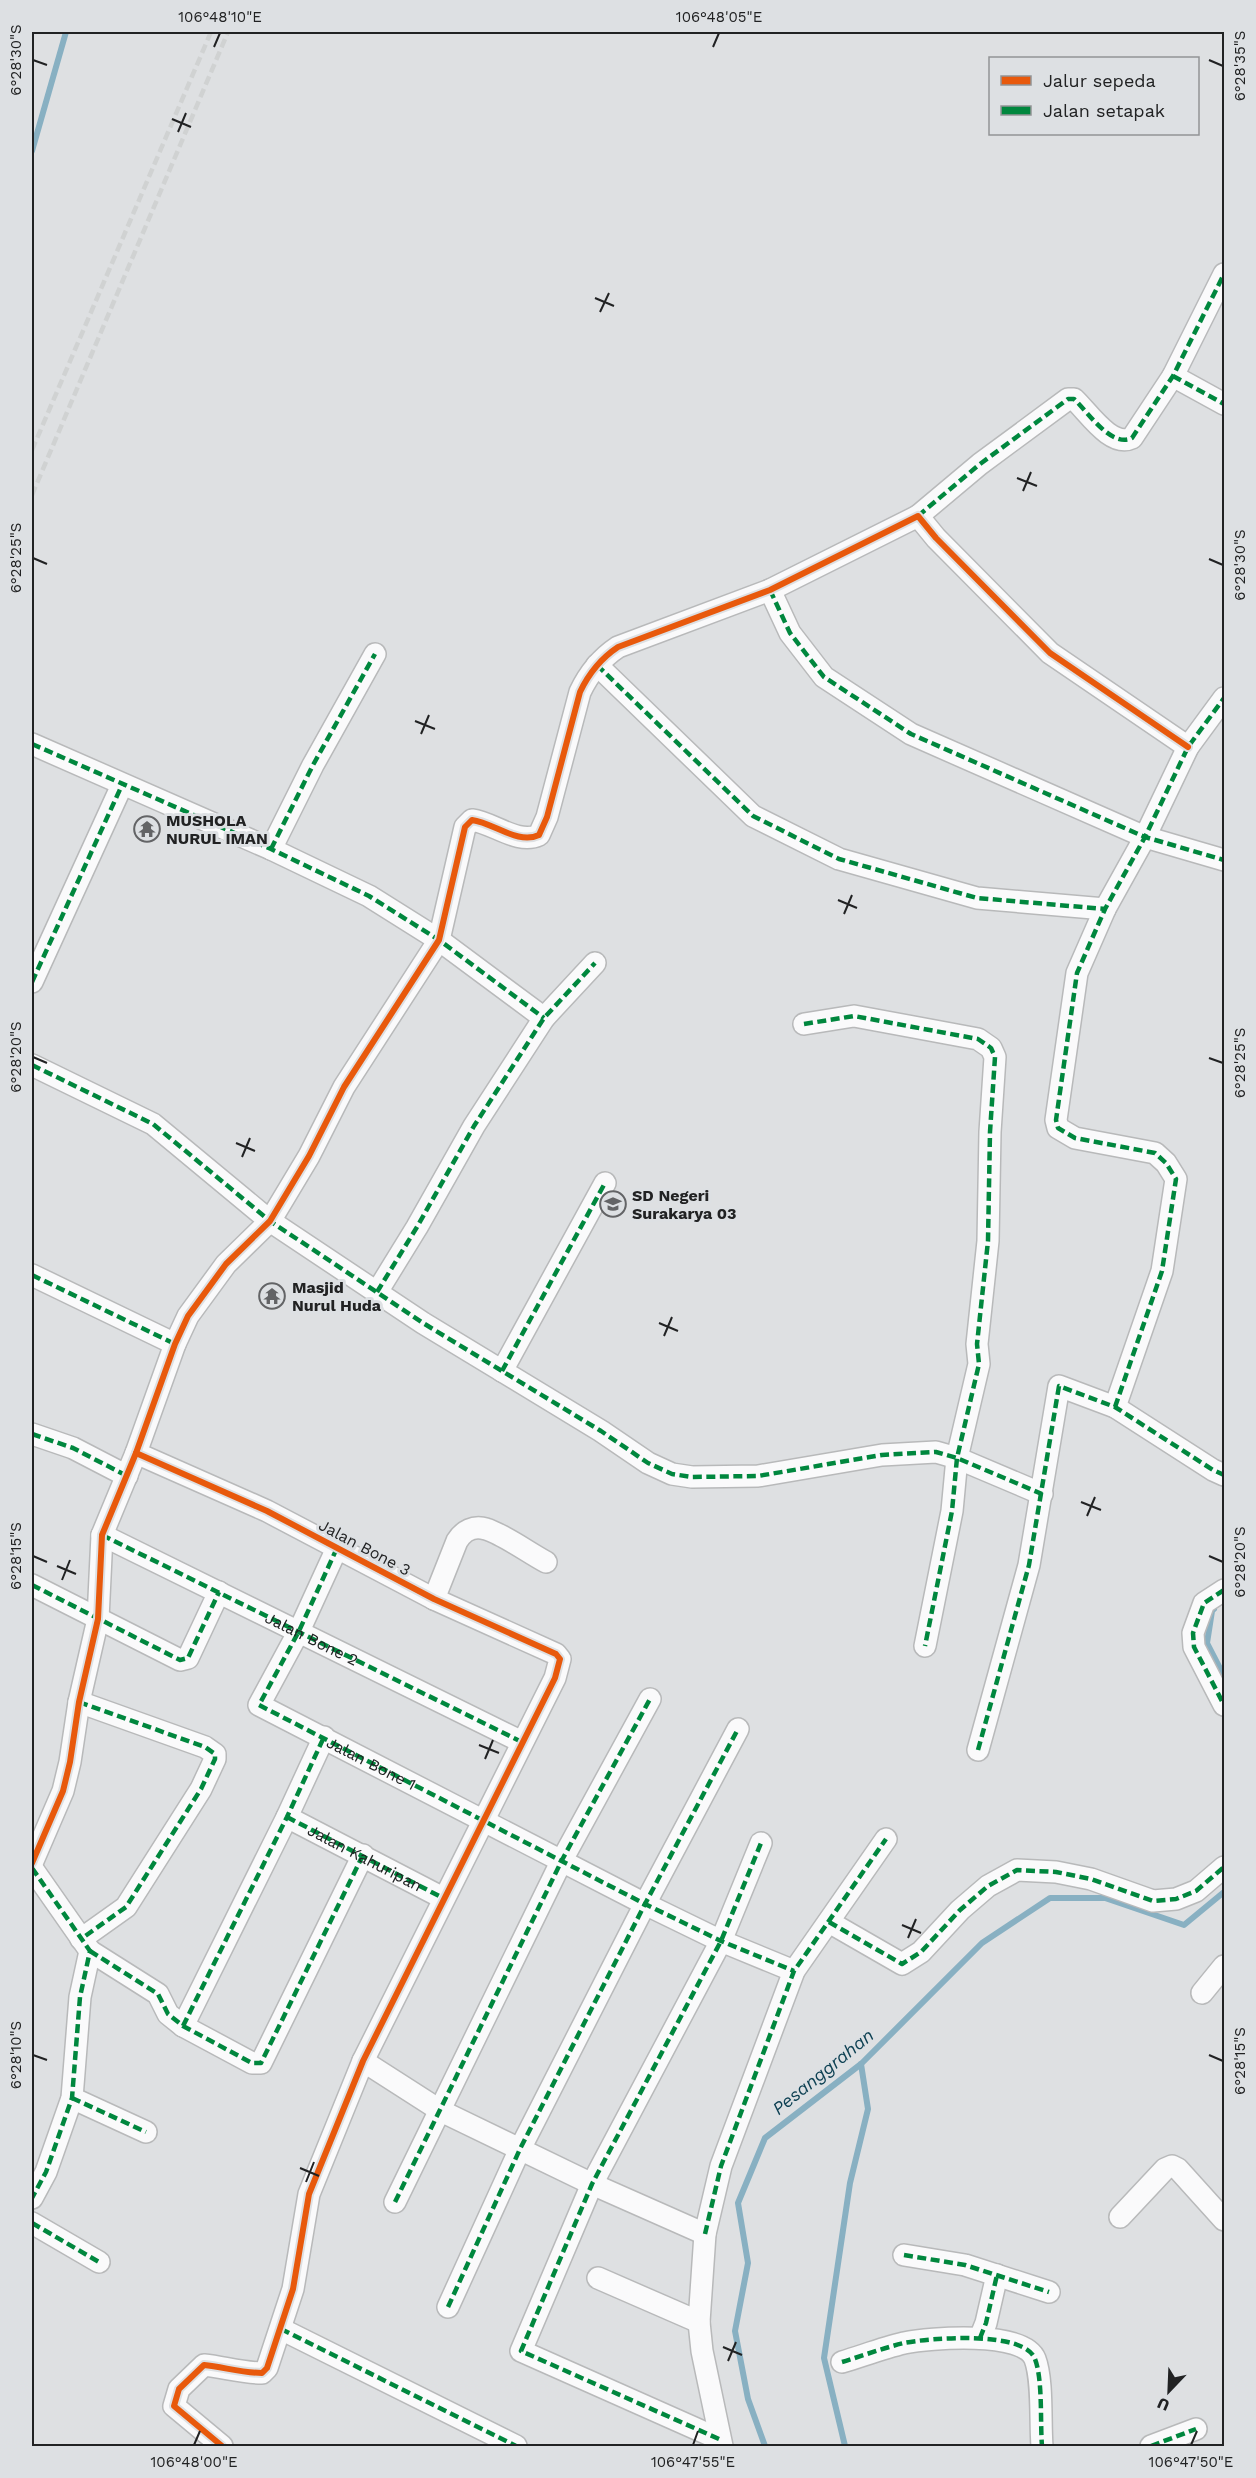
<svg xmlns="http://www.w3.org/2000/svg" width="1256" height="2478" viewBox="0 0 1256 2478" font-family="'Work Sans',sans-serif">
<rect width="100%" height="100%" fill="#dee0e2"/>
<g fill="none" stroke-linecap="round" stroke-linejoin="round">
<g stroke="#88b0c2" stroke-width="6">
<path d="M32 151 66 32"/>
<path d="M1214 1609 1212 1611 1207 1643 1224 1676"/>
<path d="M765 2446 748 2399 735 2331 748 2263 738 2203 765 2138 861 2064 982 1943 1050 1898H1105L1184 1925 1224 1892"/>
<path d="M845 2446 824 2358 850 2183 868 2109 861 2064"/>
</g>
<g stroke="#b8b9ba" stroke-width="24">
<g id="street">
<path d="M1173 376 1224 404"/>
<path d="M918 516 980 464 1068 399H1074C1088 412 1111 448 1132 438L1173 376 1224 274"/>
<path d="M770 590 790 633 824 677 911 734 1145 837 1224 860"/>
<path d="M597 665 753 816 839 859 977 898 1105 909"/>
<path d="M32 744 271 849 369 896 439 940 544 1018"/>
<path d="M271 849 313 765 375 654"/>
<path d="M32 982 122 785"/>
<path d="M804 1024 854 1016 978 1039 991 1048 995 1057 990 1132 988 1241 977 1344 979 1364 957 1458 952 1511 925 1646"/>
<path d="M32 1065 153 1124 270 1221 423 1323 601 1431 648 1463 672 1474 692 1477 758 1476 882 1455 936 1452 957 1458 1042 1494"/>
<path d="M32 1275 175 1344"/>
<path d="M377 1292 417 1227 474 1126 544 1018 595 963"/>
<path d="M502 1371 605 1183"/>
<path d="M1115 1407 1162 1271 1176 1179 1166 1163 1155 1153 1075 1138 1058 1128 1056 1120 1077 973 1105 909 1145 837 1188 747 1224 698"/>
<path d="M32 1434 73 1448 127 1476"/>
<path d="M136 1453 267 1511 434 1599 556 1654 560 1659 555 1678 363 2061 309 2194 293 2289 267 2368 262 2373C243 2373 223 2367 204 2365L179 2389 174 2406 222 2446"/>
<path d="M102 1535 522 1742"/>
<path id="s1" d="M337 1548 299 1631 259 1705 645 1904 721 1941 794 1971"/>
<path d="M32 1585 180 1660 188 1658 219 1592"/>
<path d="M1224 1590 1204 1603 1193 1633 1194 1647 1224 1705"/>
<path d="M434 1599 457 1541C463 1531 474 1525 486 1529 503 1534 529 1553 546 1562"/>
<path d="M79 1702 205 1747 215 1754V1759L201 1789 126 1907 81 1939"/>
<path d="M978 1750 1029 1565 1059 1386 1115 1407 1213 1470 1224 1475"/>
<path id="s2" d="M287 1817 443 1898"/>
<path d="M32 1863 63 1791 70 1762 79 1702 98 1619 102 1535 136 1453 175 1344 188 1316 226 1264 270 1221 309 1156 344 1087 439 940 465 827 472 820C494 823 518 845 539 835L547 817 580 692C589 673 600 659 618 647L770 590 918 516 936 538 1050 653 1188 747"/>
<path d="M32 1868 90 1951 80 1997 72 2098 46 2172 32 2198"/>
<path d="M829 1922 902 1964 921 1952 960 1910 988 1886 1017 1870 1056 1872 1091 1879 1153 1901 1176 1899 1196 1891 1224 1867"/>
<path d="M90 1951 158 1994 168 2014 183 2026 252 2063H261L363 1855"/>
<path d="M1202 1993 1224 1966"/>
<path d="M183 2026 287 1817 324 1737"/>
<path d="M363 2061 441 2111 592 2184 705 2234"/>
<path d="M72 2098 146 2132"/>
<path d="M395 2202 562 1860 650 1699"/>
<path d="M1120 2217 1165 2169 1172 2166 1178 2169 1224 2220"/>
<path d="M32 2223 99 2262"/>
<path d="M904 2255 965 2265 1049 2292"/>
<path d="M598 2278 699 2322"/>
<path d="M448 2307 520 2149 645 1904 738 1729"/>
<path d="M281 2329 516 2446"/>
<path d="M980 2338 986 2323 997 2275"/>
<path d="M842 2362C862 2356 883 2348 904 2343 929 2338 1024 2330 1035 2359 1043 2380 1040 2423 1042 2446"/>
<path d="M719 2439 521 2351 592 2184 721 1941 761 1843"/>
<path d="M722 2446 702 2351 699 2322 705 2234 721 2166 794 1971 886 1839"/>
<path d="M1151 2446 1196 2429"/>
</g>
</g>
<use href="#street" stroke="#fafafb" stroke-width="21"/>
<g stroke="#d0d2d2" stroke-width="4.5" stroke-dasharray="9 4.5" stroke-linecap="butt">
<path d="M32 450 211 32"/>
<path d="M32 495 228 32"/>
</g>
<g stroke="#00873e" stroke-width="4.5" stroke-dasharray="9 4.5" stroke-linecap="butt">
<path d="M1173 376 1224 404"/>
<path d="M918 516 980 464 1068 399H1074C1088 412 1111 448 1132 438L1173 376 1224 274"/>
<path d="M770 590 790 633 824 677 911 734 1145 837 1224 860"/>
<path d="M597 665 753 816 839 859 977 898 1105 909"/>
<path d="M32 744 271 849 369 896 439 940 544 1018"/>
<path d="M271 849 313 765 375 654"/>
<path d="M32 982 122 785"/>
<path d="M804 1024 854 1016 978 1039 991 1048 995 1057 990 1132 988 1241 977 1344 979 1364 957 1458 952 1511 925 1646"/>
<path d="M32 1065 153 1124 270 1221 423 1323 601 1431 648 1463 672 1474 692 1477 758 1476 882 1455 936 1452 957 1458 1042 1494"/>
<path d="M32 1275 175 1344"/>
<path d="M377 1292 417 1227 474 1126 544 1018 595 963"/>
<path d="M502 1371 605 1183"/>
<path d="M1115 1407 1162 1271 1176 1179 1166 1163 1155 1153 1075 1138 1058 1128 1056 1120 1077 973 1105 909 1145 837 1188 747 1224 698"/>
<path d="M32 1434 73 1448 127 1476"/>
<path id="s3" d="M102 1535 522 1742"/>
<path d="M337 1548 299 1631 259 1705 645 1904 721 1941 794 1971"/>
<path d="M32 1585 180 1660 188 1658 219 1592"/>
<path d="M1224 1590 1204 1603 1193 1633 1194 1647 1224 1705"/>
<path d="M79 1702 205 1747 215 1754V1759L201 1789 126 1907 81 1939"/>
<path d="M978 1750 1029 1565 1059 1386 1115 1407 1213 1470 1224 1475"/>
<path d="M287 1817 443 1898"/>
<path d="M32 1868 90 1951 80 1997 72 2098 46 2172 32 2198"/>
<path d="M829 1922 902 1964 921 1952 960 1910 988 1886 1017 1870 1056 1872 1091 1879 1153 1901 1176 1899 1196 1891 1224 1867"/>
<path d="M90 1951 158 1994 168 2014 183 2026 252 2063H261L363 1855"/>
<path d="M183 2026 287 1817 324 1737"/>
<path d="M72 2098 146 2132"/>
<path d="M395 2202 562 1860 650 1699"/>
<path d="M32 2223 99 2262"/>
<path d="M705 2234 721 2166 794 1971 886 1839"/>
<path d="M904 2255 965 2265 1049 2292"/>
<path d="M448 2307 520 2149 645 1904 738 1729"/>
<path d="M281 2329 516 2446"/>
<path d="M980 2338 986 2323 997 2275"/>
<path d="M842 2362C862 2356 883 2348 904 2343 929 2338 1024 2330 1035 2359 1043 2380 1040 2423 1042 2446"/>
<path d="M719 2439 521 2351 592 2184 721 1941 761 1843"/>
<path d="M1151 2446 1196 2429"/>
</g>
<g stroke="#dde0e3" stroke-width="10">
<g id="cycleway">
<path d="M136 1453 267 1511 434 1599 556 1654 560 1659 555 1678 363 2061 309 2194 293 2289 267 2368 262 2373C243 2373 223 2367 204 2365L179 2389 174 2406 222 2446"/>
<path d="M32 1863 63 1791 70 1762 79 1702 98 1619 102 1535 136 1453 175 1344 188 1316 226 1264 270 1221 309 1156 344 1087 439 940 465 827 472 820C494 823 518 845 539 835L547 817 580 692C589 673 600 659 618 647L770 590 918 516 936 538 1050 653 1188 747"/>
</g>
</g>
<use href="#cycleway" stroke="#e8590c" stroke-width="6"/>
</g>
<path fill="none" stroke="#212223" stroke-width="2" d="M214 47 220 33M713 47 719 33M33 60 47 65M1209 60 1223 66M172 119 191 127M178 132 186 113M595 298 614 306M600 312 609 293M1017 478 1037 486M1023 491 1031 472M33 558 47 564M1209 559 1223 565M415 721 435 729M421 734 429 715M838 900 857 908M844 914 852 895M33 1057 47 1063M1209 1058 1223 1063M236 1143 255 1151M242 1157 250 1138M659 1323 678 1331M664 1336 672 1317M1081 1502 1101 1510M1087 1516 1095 1497M33 1556 47 1562M1209 1556 1223 1562M57 1566 76 1574M62 1580 70 1560M479 1745 499 1753M485 1759 493 1740M902 1925 921 1933M908 1938 916 1919M33 2055 47 2060M1209 2055 1223 2061M300 2168 319 2176M306 2182 314 2162M723 2347 742 2355M728 2361 736 2342M194 2445 200 2431M693 2445 698 2431M1191 2445 1197 2431"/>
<defs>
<g id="temple-ring" transform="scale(1.35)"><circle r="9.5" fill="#dde0e3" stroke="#636466" stroke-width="1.5"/><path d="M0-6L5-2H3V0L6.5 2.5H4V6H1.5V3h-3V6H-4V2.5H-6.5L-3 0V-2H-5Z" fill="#636466"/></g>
<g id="school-ring" transform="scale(1.35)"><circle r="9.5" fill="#dde0e3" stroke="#636466" stroke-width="1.5"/><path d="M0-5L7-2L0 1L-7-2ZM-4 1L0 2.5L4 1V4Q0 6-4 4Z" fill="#636466"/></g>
</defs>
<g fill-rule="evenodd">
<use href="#temple-ring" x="147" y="829"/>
<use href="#school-ring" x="613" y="1204"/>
<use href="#temple-ring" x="272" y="1296"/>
</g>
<g text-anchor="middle" stroke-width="6" stroke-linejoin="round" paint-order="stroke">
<g font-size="16" font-weight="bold" fill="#212223" stroke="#dde0e3" text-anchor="start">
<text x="166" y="826">MUSHOLA<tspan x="166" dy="18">NURUL IMAN</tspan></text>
<text x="632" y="1201">SD Negeri<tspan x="632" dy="18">Surakarya 03</tspan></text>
<text x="292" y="1293">Masjid<tspan x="292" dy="18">Nurul Huda</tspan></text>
</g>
<g font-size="16" fill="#212223" stroke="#dde0e3">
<text transform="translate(365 1547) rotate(28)" y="6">Jalan Bone 3</text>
<text dy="6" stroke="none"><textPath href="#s3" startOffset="234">Jalan Bone 2</textPath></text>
<text dy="6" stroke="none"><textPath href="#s1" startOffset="302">Jalan Bone 1</textPath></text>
<text dy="6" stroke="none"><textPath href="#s2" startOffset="88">Jalan Kahuripan</textPath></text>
</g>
<g font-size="18" font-style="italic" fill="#0e4153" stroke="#dde0e3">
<text transform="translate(823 2072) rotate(-39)" y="6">Pesanggrahan</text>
</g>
</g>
<rect width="1256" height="2478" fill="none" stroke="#dde0e3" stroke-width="66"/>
<rect x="989" y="57" width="210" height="78" fill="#dde0e3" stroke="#929496" stroke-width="1.5"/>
<rect x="1001" y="76" width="30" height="9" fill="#e8590c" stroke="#929496" stroke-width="1.5"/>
<text x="1043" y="87" font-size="18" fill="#212223">Jalur sepeda</text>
<rect x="1001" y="106" width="30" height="9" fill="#00873e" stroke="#929496" stroke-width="1.5"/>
<text x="1043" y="117" font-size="18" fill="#212223">Jalan setapak</text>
<g transform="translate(1169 2391) rotate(203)" stroke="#dde0e3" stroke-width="4.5" paint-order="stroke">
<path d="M0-4.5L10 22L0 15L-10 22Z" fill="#212223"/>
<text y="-9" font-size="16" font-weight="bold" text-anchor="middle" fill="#212223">U</text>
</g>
<rect x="33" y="33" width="1190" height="2412" fill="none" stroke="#212223" stroke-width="2"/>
<g font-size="15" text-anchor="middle" fill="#212223">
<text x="220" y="22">106°48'10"E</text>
<text x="719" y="22">106°48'05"E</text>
<text transform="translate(16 60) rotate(-90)" y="5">6°28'30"S</text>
<text transform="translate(1240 66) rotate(-90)" y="5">6°28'35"S</text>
<text transform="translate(16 558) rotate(-90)" y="5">6°28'25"S</text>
<text transform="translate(1240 565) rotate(-90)" y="5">6°28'30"S</text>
<text transform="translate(16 1057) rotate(-90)" y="5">6°28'20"S</text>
<text transform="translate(1240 1063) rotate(-90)" y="5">6°28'25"S</text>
<text transform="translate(16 1556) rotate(-90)" y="5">6°28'15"S</text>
<text transform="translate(1240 1562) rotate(-90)" y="5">6°28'20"S</text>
<text transform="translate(16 2055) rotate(-90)" y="5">6°28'10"S</text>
<text transform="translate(1240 2061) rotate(-90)" y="5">6°28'15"S</text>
<text x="194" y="2467">106°48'00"E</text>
<text x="693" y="2467">106°47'55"E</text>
<text x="1191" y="2467">106°47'50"E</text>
</g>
</svg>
